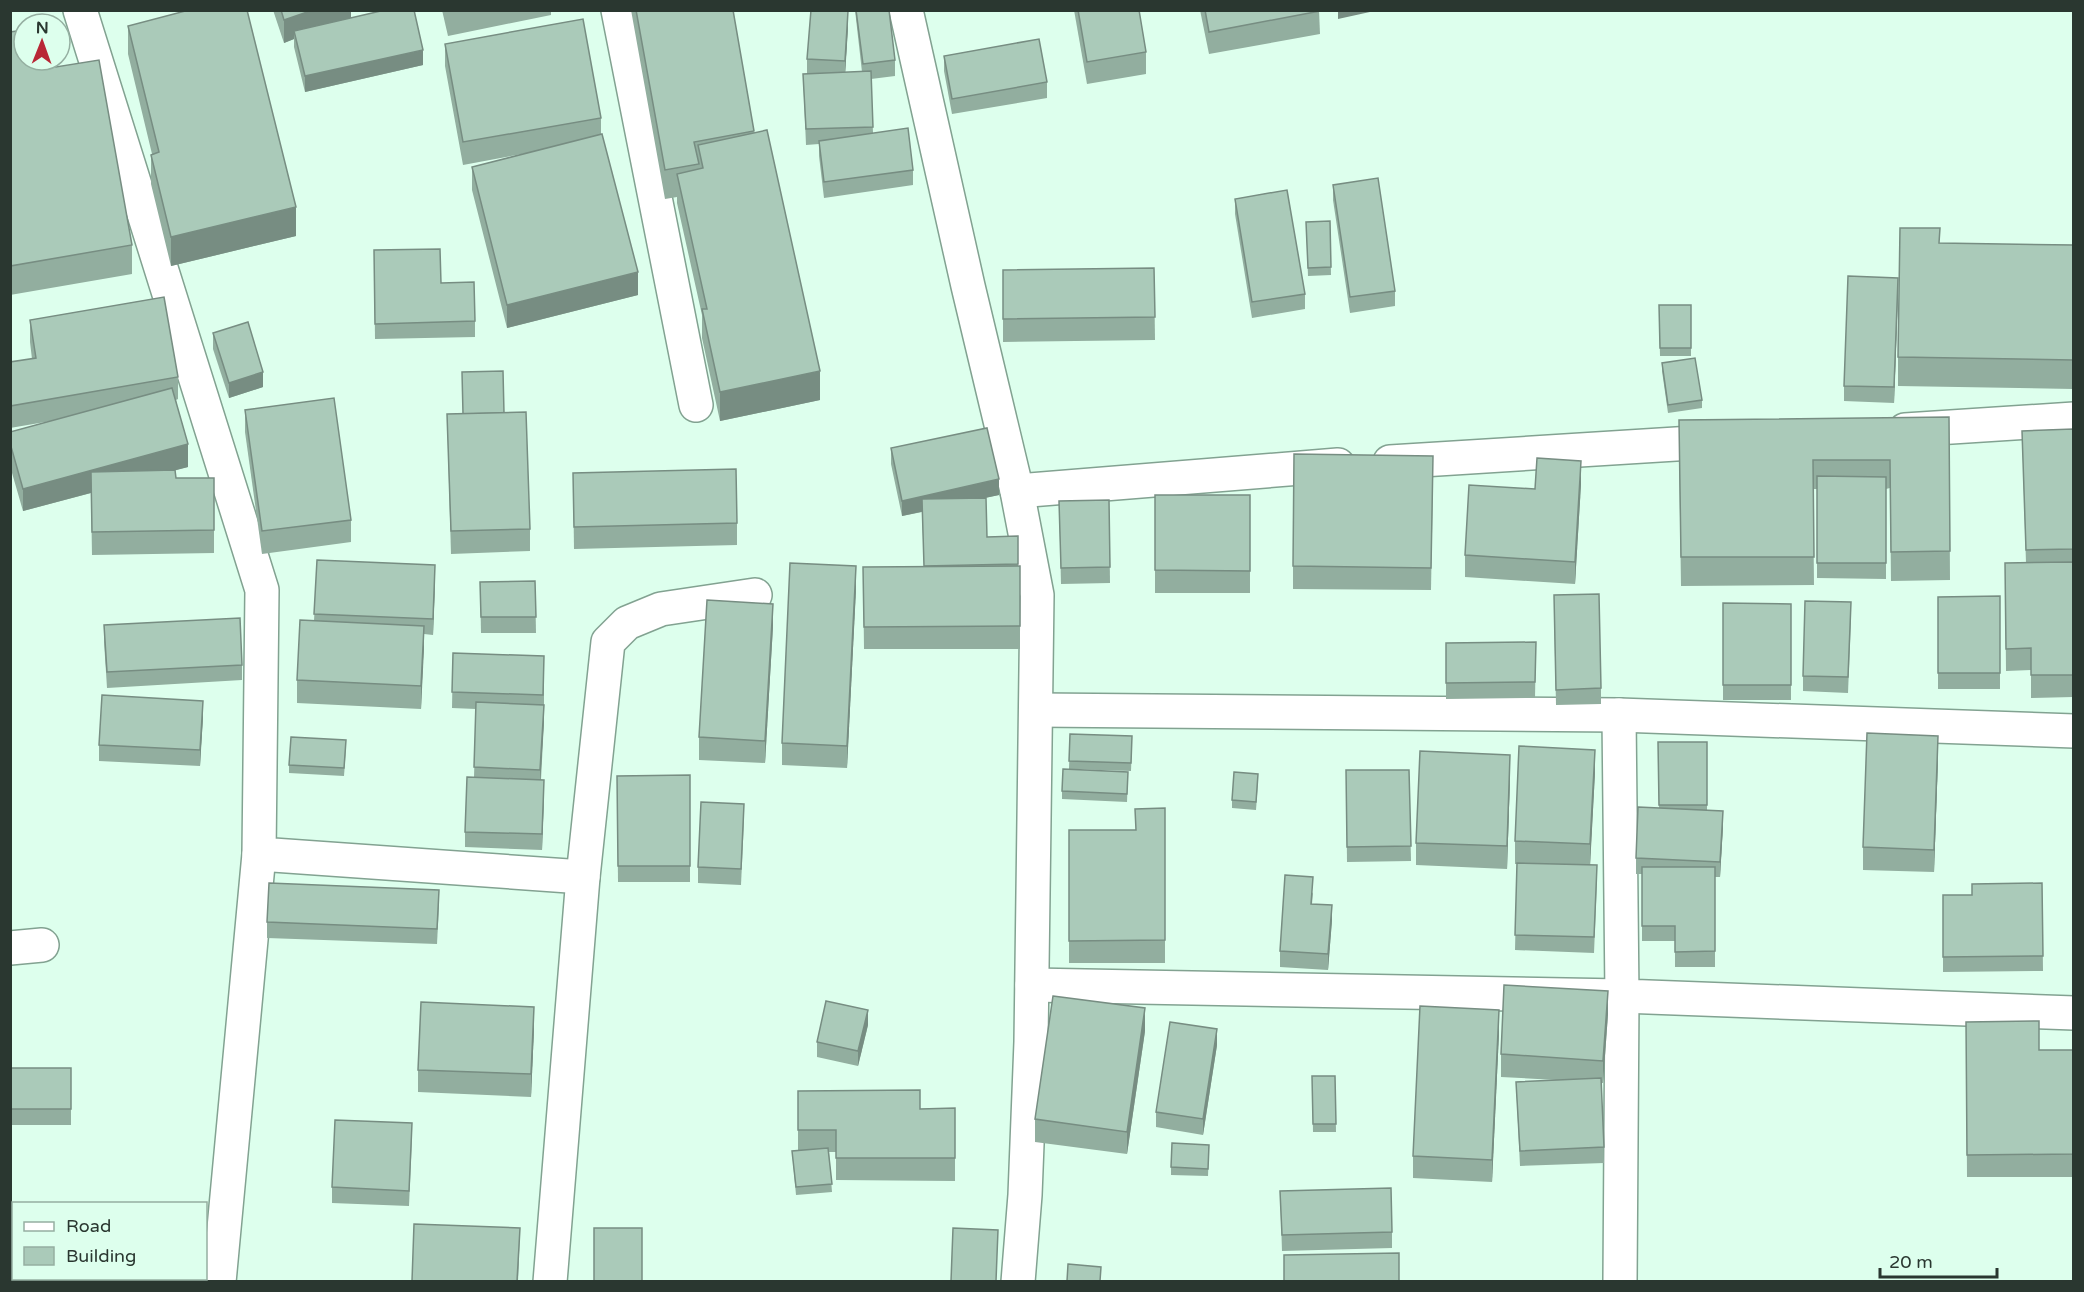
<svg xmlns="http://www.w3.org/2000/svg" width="2084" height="1292" viewBox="0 0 2084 1292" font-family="'Varela Round',sans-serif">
<rect width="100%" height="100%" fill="#ddffed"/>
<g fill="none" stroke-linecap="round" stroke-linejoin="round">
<g stroke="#82a291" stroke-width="36">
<g id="minor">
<path d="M80 10 262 590 259 854 583 877"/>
<path d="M618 10 696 405"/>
<path d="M906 10 968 286 1017 491 1037 595 1031 1042 1025 1195 1018 1282"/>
<path d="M1905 430 2074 419"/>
<path d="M1390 462 1724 441"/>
<path d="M1017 491 1338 465"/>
<path d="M1036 710 1619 715 2074 731"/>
<path d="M1619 715 1622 996 2074 1013"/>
<path d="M10 948 42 945"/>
<path d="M1032 985 1622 996 1620 1282"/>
<path d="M10 1234H14"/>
<path d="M219 1282 259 854"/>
<path d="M550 1282 583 877 608 642 627 623 661 609 755 595"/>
</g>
</g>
<use href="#minor" stroke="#fff" stroke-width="33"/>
</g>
<g fill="#92ae9f">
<path d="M273 10H351V18L423 65 305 92 294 47V39L284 43Z"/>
<path d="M442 10H551V15L448 36Z"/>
<path d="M631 10H733L754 133 820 400 720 421 702 338V315L677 203V197L665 199Z"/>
<path d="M855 10H889L895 60V76L871 79 873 133 913 170V185L824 198 819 156V144L806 145 803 74H807V59L848 27 845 72H862Z"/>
<path d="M1074 10H1139L1146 52V74L1087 84Z"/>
<path d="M1200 10H1319L1320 34 1209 54Z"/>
<path d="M128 26 296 236 171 266 151 184V155L152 154 128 54Z"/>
<path d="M10 32 56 67 132 245V274L10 295Z"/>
<path d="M445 44 601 118V135L638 295 507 328 472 190V167L527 153 463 165 445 66Z"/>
<path d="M944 56 1047 82V98L952 114 944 71Z"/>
<path d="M1333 185 1395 291V306L1350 313 1333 200Z"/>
<path d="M1235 199 1305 294V309L1252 318 1235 214Z"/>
<path d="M1330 221 1331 275 1308 276 1306 222Z"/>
<path d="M1940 243 2073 245V389L1898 386V357Z"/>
<path d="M374 250 475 321V337L375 339Z"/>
<path d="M1154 268 1155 340 1003 342V270Z"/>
<path d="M1898 293 1894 403 1844 401V386Z"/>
<path d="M1659 305H1691V356H1660Z"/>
<path d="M30 320 178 377V399L176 400 188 467 175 470 176 478H214V553L92 555 91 493 23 511 10 466V432L51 421 10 428V362L32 359 30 342Z"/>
<path d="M213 333 263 387 229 398 213 349Z"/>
<path d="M1662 363 1702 400V408L1668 413 1662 371Z"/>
<path d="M245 410 351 520V542L262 554 245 432Z"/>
<path d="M504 413 530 529V551L451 554 447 414Z"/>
<path d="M1949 417 1950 580 1891 581 1890 488 1886 489V579L1817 578V489H1813L1814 585 1681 586 1679 449Z"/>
<path d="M2073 429V697L2031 698V670L2006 671 2005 563H2026L2022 431Z"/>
<path d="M891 448 999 495 984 498 987 537 1018 536V566H1020V649H864L863 567H924L922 512 902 516 891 464Z"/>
<path d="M573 473 737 523V545L574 549Z"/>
<path d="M1433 479 1431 590 1293 589V566Z"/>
<path d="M1581 484 1575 584 1465 577V555L1535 489Z"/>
<rect x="1155" y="495" width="95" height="98"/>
<path d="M1109 500 1110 583 1061 584 1059 501Z"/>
<path d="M317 560 435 581 433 635 424 634 421 709 297 703V680L314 621Z"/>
<path d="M535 581 536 633H481L480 582Z"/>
<path d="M856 589 847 768 782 765V743Z"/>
<path d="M2000 596V689H1938V597Z"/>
<path d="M1723 603 1791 604V700H1723Z"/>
<path d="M1554 611 1601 688V704L1556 705Z"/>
<path d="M1851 618 1848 693 1803 691V676Z"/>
<path d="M104 625 242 665V680L107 688 104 641Z"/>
<path d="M773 626 765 763 699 760V737Z"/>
<path d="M1536 642 1535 698 1446 699V643Z"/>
<path d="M453 653 544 656V721L541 780 544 795 542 850 465 847V832L474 777 476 709 452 708Z"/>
<path d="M203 717 200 766 99 761V745Z"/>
<path d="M1070 734 1132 744 1131 771 1069 769Z"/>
<path d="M1658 742H1707V810L1723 826 1720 877H1715V967H1675V941H1642V874H1636V858L1659 808Z"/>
<path d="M346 748 344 776 289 773V765Z"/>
<path d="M1938 759 1934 872 1863 870V847Z"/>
<path d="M1346 770H1409L1411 861 1347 862Z"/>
<path d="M1128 772 1127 802 1062 799V791Z"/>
<path d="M1595 772 1590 864 1597 880 1594 953 1515 950 1517 864H1515V841Z"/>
<path d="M690 775V882H618L617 776Z"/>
<path d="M1510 777 1507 869 1416 865V843Z"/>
<path d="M1258 782 1256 810 1232 808V800Z"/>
<path d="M1165 808V963H1069V830H1135Z"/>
<path d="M744 820 741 885 698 883V867Z"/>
<path d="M2042 883 2043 971 1943 972V895H1972Z"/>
<path d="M1313 892 1312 904 1332 920 1328 970 1280 967V951Z"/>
<path d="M439 905 437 944 267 938V922Z"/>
<path d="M1608 1014 1603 1083H1601L1604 1163 1520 1166 1516 1082 1556 1080 1501 1077V1054Z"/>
<path d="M1966 1022 2039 1050H2073V1177H1967Z"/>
<path d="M868 1025 858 1066 817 1057V1042Z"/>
<path d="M534 1029 531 1097 418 1092V1070Z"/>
<path d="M1145 1031 1127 1154 1035 1142V1119Z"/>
<path d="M1499 1033 1492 1182 1413 1178V1156Z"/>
<path d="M1217 1045 1203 1135 1156 1127V1112Z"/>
<rect x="10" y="1068" width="61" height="57"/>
<path d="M1312 1076H1335L1336 1132H1313Z"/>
<path d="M798 1091 920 1109 955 1108V1181L836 1180V1152H829L832 1192 796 1195 792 1151 798 1150Z"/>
<path d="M412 1138 409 1206 332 1203V1187Z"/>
<path d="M1209 1145 1208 1176 1171 1175V1167Z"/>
<path d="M1280 1191 1392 1232V1248L1282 1251Z"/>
</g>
<g fill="#778d82">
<path d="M313 10H351V20L294 31V39L284 43V20Z"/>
<path d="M1338 10H1379L1338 19Z"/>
<path d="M848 11V27L845 77V61Z"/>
<path d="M423 50V65L305 92V76Z"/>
<path d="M296 207V236L171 266V237Z"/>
<path d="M638 272V295L507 328V305Z"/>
<path d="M1898 278V293L1894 403V387Z"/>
<path d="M820 371V400L720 421V392Z"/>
<path d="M263 372V387L229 398V383Z"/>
<path d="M188 444V467L23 511V489Z"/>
<path d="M1581 461V484L1575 584V562Z"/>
<path d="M999 479V495L902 516V501Z"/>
<path d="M435 565V581L433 635V619Z"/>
<path d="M856 566V589L847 768V746Z"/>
<path d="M773 604V626L765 763V741Z"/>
<path d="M424 626V649L421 709V686Z"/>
<path d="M203 701V717L200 766V750Z"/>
<path d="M544 705V721L540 786V770Z"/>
<path d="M1938 736V759L1934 872V850Z"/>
<path d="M1595 750V772L1590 867V844Z"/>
<path d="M1510 755V777L1507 869V846Z"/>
<path d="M544 780V795L542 850V834Z"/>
<path d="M1723 811V826L1720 877V862Z"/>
<path d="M1332 905V920L1328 970V954Z"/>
<path d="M1608 991V1014L1603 1083V1061Z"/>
<path d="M534 1007V1029L531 1097V1074Z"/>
<path d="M1145 1008V1031L1127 1154V1132Z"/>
<path d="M868 1010V1025L858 1066V1051Z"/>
<path d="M1499 1010V1033L1492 1182V1160Z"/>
<path d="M1217 1029V1045L1203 1135V1119Z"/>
<path d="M520 1228 518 1281H517Z"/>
</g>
<g fill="#aacab9" stroke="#778d82" stroke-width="1.5">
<path d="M189 10H247L296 207 171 237 151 155 159 152 128 26Z"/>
<path d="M281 10H313L284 20Z"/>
<path d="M385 10H414L423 50 305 76 294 31Z"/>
<path d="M636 10H733L754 131 694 142 699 164 665 170Z"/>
<path d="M811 10 848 11 845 61 807 59Z"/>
<path d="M856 10H889L895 60 863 64Z"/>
<path d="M1078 10H1139L1146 52 1087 62Z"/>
<path d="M1205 10H1319L1320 11 1209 32Z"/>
<path d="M583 19 601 118 463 142 445 44Z"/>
<path d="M24 30V60H55L56 67 99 60 132 245 10 266V32Z"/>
<path d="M1039 39 1047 82 952 99 944 56Z"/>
<path d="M871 71 873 127 806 129 803 74Z"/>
<path d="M908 128 913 170 824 182 819 141Z"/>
<path d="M767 130 820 371 720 392 702 309H707L677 174 703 168 698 145Z"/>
<path d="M602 134 638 272 507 305 472 167Z"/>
<path d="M1378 178 1395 291 1350 297 1333 185Z"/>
<path d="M1287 190 1305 294 1252 302 1235 199Z"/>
<path d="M1330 221 1331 267 1308 268 1306 222Z"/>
<path d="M1900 228H1940L1939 243 2073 245V360L1898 357Z"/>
<path d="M440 249 441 283 474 282 475 321 375 324 374 250Z"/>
<path d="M1154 268 1155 317 1003 319V270Z"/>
<path d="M1848 276 1898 278 1894 387 1844 386Z"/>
<path d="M164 297 178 377 10 406V362L36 358 30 320Z"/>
<path d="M1659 305H1691V348H1660Z"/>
<path d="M248 322 263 372 229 383 213 333Z"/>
<path d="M1695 358 1702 400 1668 405 1662 363Z"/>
<path d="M503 371 504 413 463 414 462 372Z"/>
<path d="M172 388 188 444 23 489 10 443V432Z"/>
<path d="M334 398 351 520 262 531 245 410Z"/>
<path d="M526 412 530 529 451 531 447 414Z"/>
<path d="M1949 417 1950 551 1891 552 1890 460H1813L1814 557H1681L1679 420Z"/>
<path d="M987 428 999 479 902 501 891 448Z"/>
<path d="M2073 429V549L2026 550 2022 431Z"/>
<path d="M1294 454 1433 456 1431 568 1293 566Z"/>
<path d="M1537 458 1581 461 1575 562 1465 555 1469 485 1535 489Z"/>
<path d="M736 469 737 523 574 527 573 473Z"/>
<path d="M175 470 176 478H214V530L92 532 91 472Z"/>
<path d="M1817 476 1886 477V563H1817Z"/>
<path d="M1155 495H1250V571L1155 570Z"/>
<path d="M986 498 987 537 1018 536V564L924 566 922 499Z"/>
<path d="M1109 500 1110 567 1061 568 1059 501Z"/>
<path d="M317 560 435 565 433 619 314 614Z"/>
<path d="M2073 562V675H2031V648L2006 649 2005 563Z"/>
<path d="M790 563 856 566 847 746 782 743Z"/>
<path d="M1020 566V626L864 627 863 567Z"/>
<path d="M535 581 536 617H481L480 582Z"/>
<path d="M1599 594 1601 688 1556 690 1554 595Z"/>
<path d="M2000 596V673H1938V597Z"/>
<path d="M707 600 773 604 765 741 699 737Z"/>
<path d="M1805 601 1851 602 1848 677 1803 676Z"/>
<path d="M1723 603 1791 604V685H1723Z"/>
<path d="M240 618 242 665 107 672 104 625Z"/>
<path d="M300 620 424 626 421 686 297 680Z"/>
<path d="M1536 642 1535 682 1446 683V643Z"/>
<path d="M453 653 544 656 543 695 452 692Z"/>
<path d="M102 695 203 701 200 750 99 745Z"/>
<path d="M476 702 544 705 540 770 474 767Z"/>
<path d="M1867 733 1938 736 1934 850 1863 847Z"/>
<path d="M1070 734 1132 736 1131 763 1069 761Z"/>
<path d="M291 737 346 740 344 768 289 765Z"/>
<path d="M1658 742H1707V805H1659Z"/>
<path d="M1519 746 1595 750 1590 844 1515 841Z"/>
<path d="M1420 751 1510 755 1507 846 1416 843Z"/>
<path d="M1063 769 1128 772 1127 794 1062 791Z"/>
<path d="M1346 770H1409L1411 846 1347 847Z"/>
<path d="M1234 772 1258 774 1256 802 1232 800Z"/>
<path d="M690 775V866H618L617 776Z"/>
<path d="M467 777 544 780 542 834 465 832Z"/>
<path d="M701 802 744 804 741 869 698 867Z"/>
<path d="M1638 807 1723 811 1720 862 1636 858Z"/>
<path d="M1165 808V940L1069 941V830H1136L1135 809Z"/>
<path d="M1517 863 1597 865 1594 937 1515 935Z"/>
<path d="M1642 867H1715V951L1675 952V926H1642Z"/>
<path d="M1285 875 1313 877 1311 904 1332 905 1328 954 1280 951Z"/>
<path d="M269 883 439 890 437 929 267 922Z"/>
<path d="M2042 883 2043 956 1943 957V895H1972V884Z"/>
<path d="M1504 985 1608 991 1603 1061 1501 1054Z"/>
<path d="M1053 996 1145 1008 1127 1132 1035 1119Z"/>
<path d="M826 1001 868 1010 858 1051 817 1042Z"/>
<path d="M421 1002 534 1007 531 1074 418 1070Z"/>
<path d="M1420 1006 1499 1010 1492 1160 1413 1156Z"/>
<path d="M2039 1021V1050H2073V1154L1967 1155 1966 1022Z"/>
<path d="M1170 1022 1217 1029 1203 1119 1156 1112Z"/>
<rect x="10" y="1068" width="61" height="41"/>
<path d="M1312 1076H1335L1336 1124H1313Z"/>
<path d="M1601 1078 1604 1147 1520 1151 1516 1082Z"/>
<path d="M920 1090V1109L955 1108V1158H836V1130H798V1091Z"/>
<path d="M335 1120 412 1123 409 1191 332 1187Z"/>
<path d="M1172 1143 1209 1145 1208 1169 1171 1167Z"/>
<path d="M828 1148 832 1184 796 1187 792 1151Z"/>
<path d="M1391 1188 1392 1232 1282 1235 1280 1191Z"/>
<path d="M414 1224 520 1228 517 1281H412Z"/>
<rect x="594" y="1228" width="48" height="53"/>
<path d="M953 1228 998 1230 996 1281H951Z"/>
<path d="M1399 1253V1281H1284V1255Z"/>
<path d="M10 1255H14V1278H42V1281H10Z"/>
<path d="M1068 1264 1101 1267 1100 1281H1067Z"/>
</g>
<rect width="2084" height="1292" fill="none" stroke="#2a3730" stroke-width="24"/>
<rect x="12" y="1202" width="195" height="78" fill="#ddffed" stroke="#95afa1" stroke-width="1.5"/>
<rect x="24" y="1222" width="30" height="9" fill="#ffffff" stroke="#95afa1" stroke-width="1.5"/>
<text x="66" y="1232" font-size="18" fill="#2a3730">Road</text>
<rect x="24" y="1247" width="30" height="18" fill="#aacab9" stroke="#95afa1" stroke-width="1.5"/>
<text x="66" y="1262" font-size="18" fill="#2a3730">Building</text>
<g transform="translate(42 42) rotate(1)"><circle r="28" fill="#ddffed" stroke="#95afa1" stroke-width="1.5"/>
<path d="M0-4.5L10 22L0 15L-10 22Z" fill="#b82736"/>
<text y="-9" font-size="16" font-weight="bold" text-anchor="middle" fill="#2a3730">N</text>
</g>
<path d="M1880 1268v9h117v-9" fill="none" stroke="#2a3730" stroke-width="3"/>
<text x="1889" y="1268" font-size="18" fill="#2a3730" stroke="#ddffed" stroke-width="4.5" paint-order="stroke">20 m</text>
</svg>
